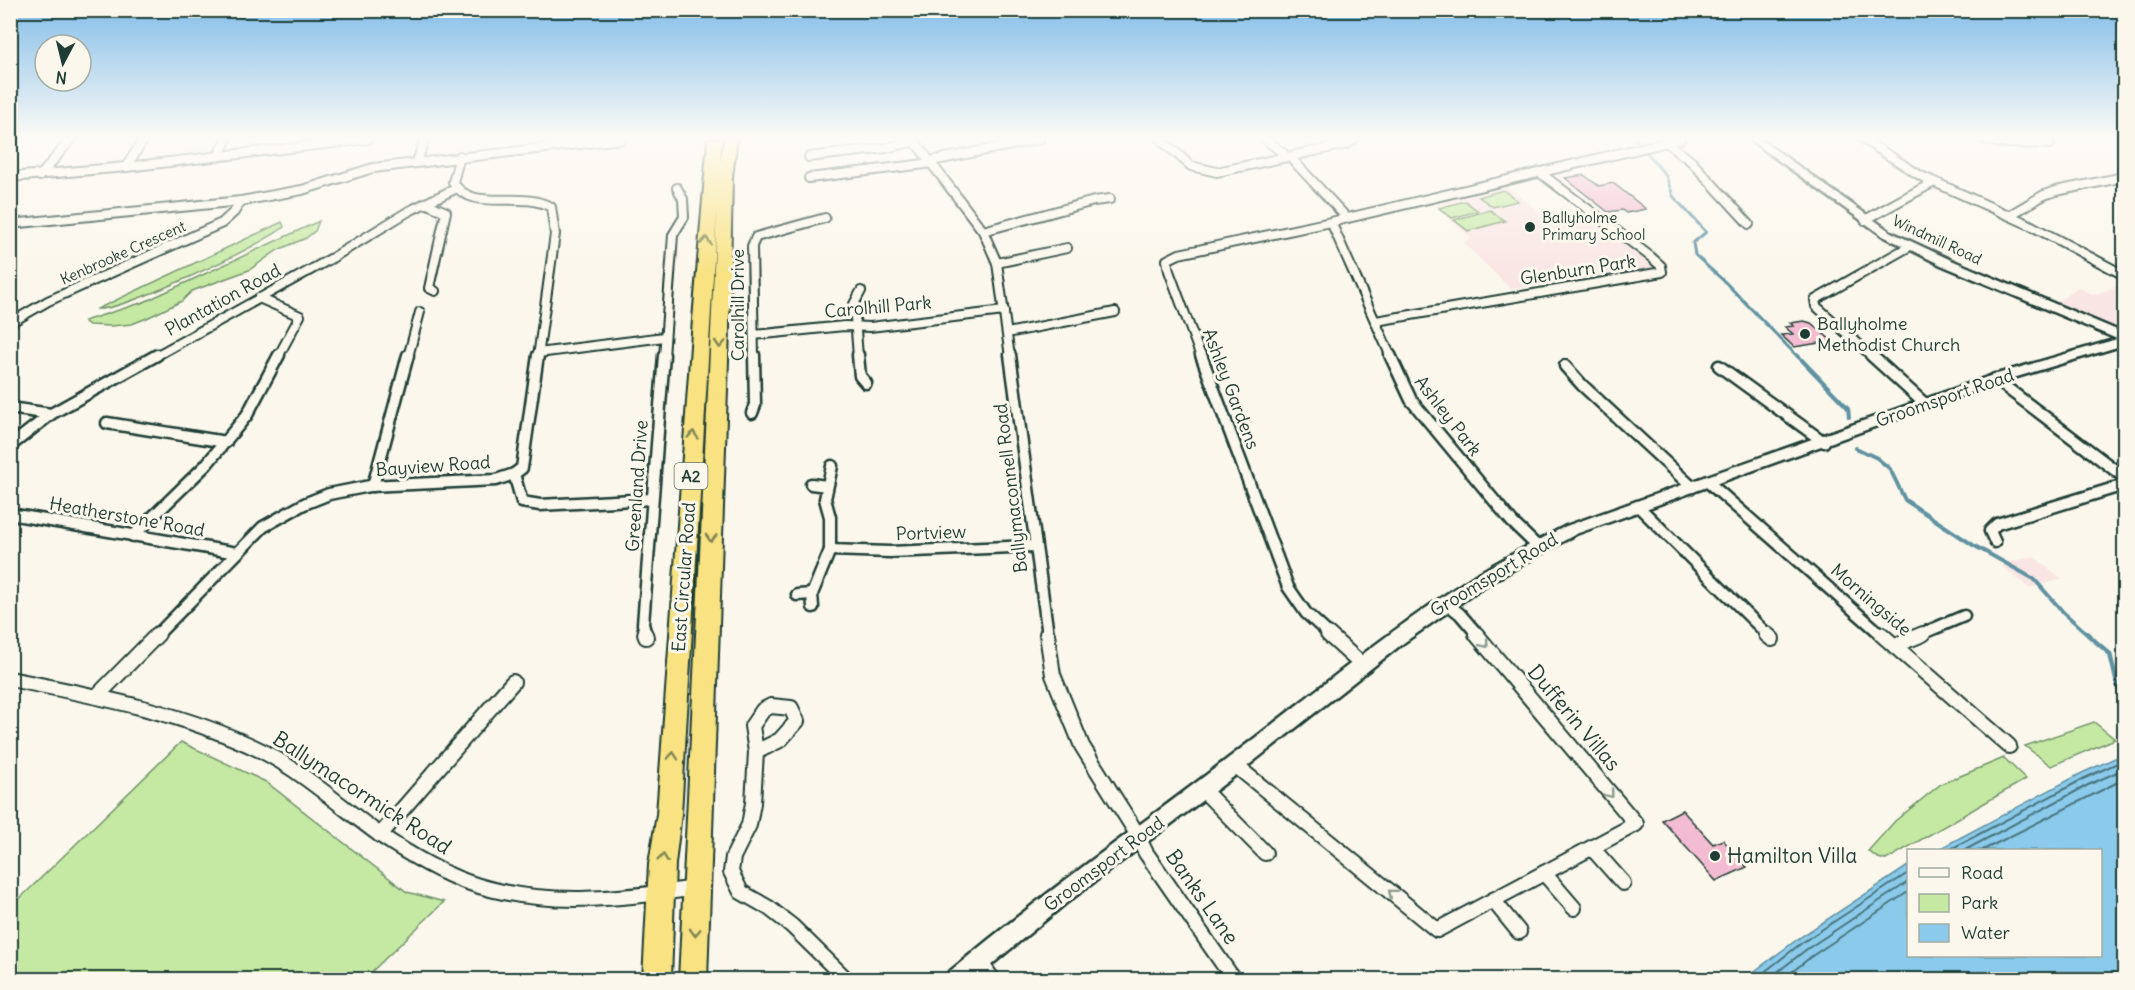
<svg xmlns="http://www.w3.org/2000/svg" width="2135" height="990" viewBox="0 0 2135 990" font-family="Delius,sans-serif">
<rect width="100%" height="100%" fill="#fbf7ec"/>
<filter id="ink" filterUnits="userSpaceOnUse"><feTurbulence type="fractalNoise" baseFrequency=".0167" numOctaves="2"/><feDisplacementMap in="SourceGraphic" scale="12" xChannelSelector="R" yChannelSelector="G"/><feConvolveMatrix kernelMatrix="1 2 1 2 8 2 1 2 1" color-interpolation-filters="sRGB"/></filter>
<g filter="url(#ink)">
<g fill="#f9e5e4">
<path d="M1507 186 1544 216 1578 209 1652 266 1650 268 1511 289 1464 243 1471 238 1435 205Z"/>
<path d="M2124 284V334L2056 303 2078 287 2093 295Z"/>
<path d="M2033 556 2062 579 2029 588 2001 565Z"/>
</g>
<g fill="#c5e9a3" stroke="#72936c" stroke-width="1.5">
<path d="M1503 190 1518 201 1493 207 1479 197Z"/>
<path d="M1465 201 1478 211 1452 218 1439 208Z"/>
<path d="M1490 210 1505 221 1468 231 1454 220Z"/>
<path d="M319 221 315 231 306 238 278 250 249 270 192 291 182 301 147 318 132 324 111 326 89 325 84 321 144 302Z"/>
<path d="M282 222 284 227C263 245 121 312 97 309Z"/>
<path d="M2094 722 2115 739 2051 766 2025 746Z"/>
<path d="M181 742 266 782 407 892 444 902 364 979H11V907Z"/>
<path d="M2004 758 2026 779 1886 860 1878 858 1868 851 1895 821 1941 784Z"/>
</g>
<path fill="#8bcaeb" stroke="#6092a2" stroke-width="1.5" d="M2124 754V979H1744L1799 938 1908 866V956H2100V850H1937L2082 773Z"/>
<g fill="none" stroke-linecap="round" stroke-linejoin="round">
<g stroke="#4a757d" stroke-width="2">
<path d="M1949 850 2085 778 2124 760"/>
<path d="M1965 850 2088 785 2124 769"/>
<path d="M1983 850 2124 779"/>
<path d="M1754 980 1803 942 1908 873"/>
<path d="M1767 980 1807 949 1908 882"/>
<path d="M1782 980 1812 956 1908 892"/>
</g>
<path stroke="#6092a2" stroke-width="3" d="M1636 139 1666 176 1673 196 1706 232 1693 243 1695 255 1725 282 1798 357"/>
<g stroke="#6092a2" stroke-width="4">
<path d="M1797 355 1848 408 1849 417"/>
<path d="M1856 448 1877 458 1890 469 1905 500 1973 545 2034 579 2064 613 2089 635"/>
</g>
<path stroke="#6092a2" stroke-width="4.5" d="M2087 634 2110 654 2124 713"/>
</g>
<g fill="#f4bcd2" stroke="#1f3d34" stroke-width="1.5">
<path d="M1584 175 1599 186 1613 183 1646 209 1626 213 1622 210 1608 212 1565 178Z"/>
<path d="M1804 321 1811 323 1832 341 1794 347 1781 335 1793 334 1785 327 1794 326 1790 323Z"/>
<path d="M1682 810 1713 844 1723 840 1747 867 1716 881 1662 820Z"/>
</g>
<g fill="none" stroke-linecap="round" stroke-linejoin="round">
<g stroke="#1f3d34" stroke-width="12">
<g id="street-far2">
<path d="M913 139 983 231 997 263 1010 357"/>
<path d="M1160 139 1191 166 1217 172 1347 144 1354 139"/>
<path d="M1265 139 1283 153"/>
<path d="M1863 139 1921 176 2028 224 2124 275"/>
<path d="M1984 139 2000 143 2050 144"/>
<path d="M1665 141 1691 161 1749 224"/>
<path d="M218 156 227 139"/>
<path d="M460 156 453 182C472 214 519 189 551 207L555 234 538 357"/>
<path d="M809 157 886 148 915 141"/>
<path d="M1290 157 1347 218"/>
<path d="M417 161 425 139"/>
<path d="M931 161 1040 139"/>
<path d="M126 167 144 139"/>
<path d="M40 176 71 139"/>
<path d="M10 177 126 167 368 139"/>
<path d="M809 178 933 163"/>
<path d="M425 203 446 212 429 288 435 291"/>
<path d="M2010 215 2044 195 2056 191 2124 177"/>
<path d="M1865 220 1934 182"/>
<path d="M1331 222 1391 357"/>
<path d="M10 224 241 201 302 190 373 168 622 139"/>
<path d="M983 231 1094 201 1110 199"/>
<path d="M997 263 1067 248"/>
<path d="M259 298 300 316 278 357"/>
<path d="M1376 321 1662 272 1661 266 1651 257 1539 172"/>
<path d="M10 323 48 301 222 223 234 212 241 201"/>
<path d="M1007 333 1115 312"/>
<path d="M754 335 844 326 870 327 1004 311"/>
<path d="M538 353 664 337"/>
<path d="M154 357 332 258 409 211 455 189"/>
<path d="M408 357 420 312"/>
<path d="M664 357 673 235 684 217 683 199 677 188"/>
<path d="M754 357 752 246 756 237 825 218"/>
<path d="M858 357 854 304 861 291"/>
<path d="M1201 357 1169 271 1167 260 1179 254 1331 222 1680 139"/>
<path d="M1873 357 1816 306 1815 300 1910 246"/>
</g>
</g>
<g stroke="#1f3d34" stroke-width="15">
<g id="street-far1">
<path d="M858 355 860 376 866 383"/>
<path d="M1010 355 1048 635"/>
<path d="M1201 355 1288 587 1306 613 1330 635"/>
<path d="M1390 355 1411 400 1512 522 1537 546"/>
<path d="M1871 355 1925 404"/>
<path d="M1565 366 1582 385 1692 487"/>
<path d="M1719 366 1824 442"/>
<path d="M1995 379 2124 477"/>
<path d="M10 408 51 414"/>
<path d="M752 413 755 405 754 355"/>
<path d="M107 423 226 442"/>
<path d="M10 446 51 414 157 355"/>
<path d="M514 474 522 502 540 505 652 499"/>
<path d="M1708 482 1882 635"/>
<path d="M811 484 827 486"/>
<path d="M373 486 408 355"/>
<path d="M1638 506 1768 635"/>
<path d="M10 514 237 553"/>
<path d="M133 536 206 465 247 415 279 355"/>
<path d="M1995 542 1990 531 1997 524 2124 485"/>
<path d="M830 550 890 552 1034 546"/>
<path d="M797 595 812 594"/>
<path d="M1445 602 1460 614 1478 635"/>
<path d="M813 607 812 594 830 550V517L825 499 832 466"/>
<path d="M157 635 263 527 304 504 329 494 370 486 496 480 514 474 522 468 538 355"/>
<path d="M646 635 643 624 664 355"/>
<path d="M1919 635 1964 616"/>
</g>
</g>
<g stroke="#1f3d34" stroke-width="18">
<g id="street">
<path d="M645 634 646 637"/>
<path d="M1047 634 1053 675 1082 746 1134 829 1146 853 1234 980"/>
<path d="M1328 634 1361 664"/>
<path d="M1766 634 1772 639"/>
<path d="M1881 634 2009 746"/>
<path d="M1896 645 1923 634"/>
<path d="M10 679C96 696 182 712 262 751 305 773 341 807 380 835 407 853 436 871 467 882 539 908 622 899 696 888"/>
<path d="M97 696 158 634"/>
<path d="M771 706 791 708 797 721 780 740 756 752 752 726 763 710Z"/>
<path d="M756 752 753 803 749 825 733 857 731 872 741 892 769 908 792 926 847 980"/>
<path d="M1235 765 1437 930 1636 824 1476 634"/>
<path d="M1203 790 1265 853"/>
<path d="M380 835 513 682"/>
<path d="M1592 848 1623 883"/>
<path d="M1544 873 1574 908"/>
<path d="M1493 900 1519 932"/>
<path d="M979 960 993 980"/>
</g>
</g>
<g stroke="#1f3d34" stroke-width="5">
<path id="secondary" d="M1749 139H1760L1891 232 1949 259 2124 333V345L2000 382 1576 534 1486 585 1402 644 1240 772 1065 904 973 980H946L948 973C1038 897 1133 831 1226 760 1308 698 1387 631 1474 576 1504 558 1535 542 1566 526L1990 376 2117 339 1941 265 1883 236Z"/>
</g>
<g stroke="#1f3d34" stroke-width="4">
<path id="highway" d="M708 139H722L720 162 724 139H737L732 177 729 330 707 980H679L717 209 681 814 675 864 671 980H643L649 864 657 814 692 332Z"/>
</g>
<use href="#street-far2" stroke="#fbf7ec" stroke-width="8"/>
<use href="#street-far1" stroke="#fbf7ec" stroke-width="10"/>
<use href="#street" stroke="#fbf7ec" stroke-width="14"/>
<use href="#secondary" fill="#fbf7ec" fill-rule="evenodd"/>
<use href="#highway" fill="#f8e281" fill-rule="evenodd"/>
</g>
<defs><path id="oneway-chevron" d="M-2-3.5L2.5 0L-2 3.5" fill="none" stroke-width="1.6" stroke-linecap="round" stroke-linejoin="round" transform="scale(1.5)"/></defs>
<g stroke="#818757">
<use href="#oneway-chevron" transform="translate(706 241) rotate(-86)"/>
<use href="#oneway-chevron" transform="translate(720 344) rotate(93)"/>
<use href="#oneway-chevron" transform="translate(693 435) rotate(-86)"/>
<use href="#oneway-chevron" transform="translate(711 538) rotate(93)"/>
<use href="#oneway-chevron" transform="translate(673 756) rotate(-86)"/>
<use href="#oneway-chevron" transform="translate(663 858) rotate(-83)"/>
<use href="#oneway-chevron" transform="translate(695 932) rotate(92)"/>
</g>
<g stroke="#8d9a90">
<use href="#oneway-chevron" transform="translate(1485 644) rotate(50)"/>
<use href="#oneway-chevron" transform="translate(1610 794) rotate(50)"/>
<use href="#oneway-chevron" transform="translate(1392 893) rotate(-140)"/>
</g>
</g>
<linearGradient id="sky" x2="0" y2="1"><stop stop-color="#83bde9"/><stop offset="0.5" stop-color="#fdfbf6"/><stop offset="1" stop-color="#fdfbf6" stop-opacity="0"/></linearGradient>
<rect width="2135" height="277" fill="url(#sky)"/>
<g fill="#1f3d34" stroke="#fbf7ec" stroke-width="2">
<circle cx="1530" cy="227" r="6"/>
<circle cx="1805" cy="334" r="6"/>
<circle cx="1715" cy="856" r="6"/>
</g>
<g text-anchor="middle" stroke-width="6" stroke-linejoin="round" paint-order="stroke">
<g font-size="15" fill="#1f3d34" stroke="#fbf7ec" text-anchor="start">
<text x="1542" y="223">Ballyholme<tspan x="1542" dy="17">Primary School</tspan></text>
</g>
<g font-size="15" fill="#1f3d34" stroke="#fbf7ec">
<text transform="translate(1937 240) rotate(25)" y="5">Windmill Road</text>
<text transform="translate(123 253) rotate(-24)" y="5">Kenbrooke Crescent</text>
</g>
<rect fill="#fbf7ec" stroke="#61756b" stroke-width="1.5" x="674.5" y="463" width="33" height="26" rx="4.5"/>
<g font-size="16" font-weight="bold" fill="#1f3d34">
<text x="691" y="482">A2</text>
</g>
<g font-size="18" fill="#1f3d34" stroke="#fbf7ec">
<text transform="translate(1578 270) rotate(-9)" y="6">Glenburn Park</text>
<text transform="translate(223 300) rotate(-29)" y="6">Plantation Road</text>
<text transform="translate(738 305) rotate(-90)" y="6">Carolhill Drive</text>
<text transform="translate(878 307) rotate(-5)" y="6">Carolhill Park</text>
<text transform="translate(1231 389) rotate(69)" y="6">Ashley Gardens</text>
<text transform="translate(1945 398) rotate(-19)" y="6">Groomsport Road</text>
<text transform="translate(1448 416) rotate(52)" y="6">Ashley Park</text>
<text transform="translate(433 466) rotate(-4)" y="6">Bayview Road</text>
<text transform="translate(637 486) rotate(-86)" y="6">Greenland Drive</text>
<text transform="translate(1011 488) rotate(-97)" y="6">Ballymaconnell Road</text>
<text transform="translate(127 517) rotate(10)" y="6">Heatherstone Road</text>
<text transform="translate(931 533) rotate(-2)" y="6">Portview</text>
<text transform="translate(1494 575) rotate(-31)" y="6">Groomsport Road</text>
<text transform="translate(684 577) rotate(-86)" y="6">East Circular Road</text>
<text transform="translate(1871 600) rotate(41)" y="6">Morningside</text>
<text transform="translate(1104 864) rotate(-37)" y="6">Groomsport Road</text>
</g>
<g font-size="18" fill="#1f3d34" stroke="#fbf7ec" text-anchor="start">
<text x="1817" y="330">Ballyholme<tspan x="1817" dy="21">Methodist Church</tspan></text>
</g>
<g font-size="21" fill="#1f3d34" stroke="#fbf7ec">
<text transform="translate(1574 718) rotate(50)" y="7">Dufferin Villas</text>
<text transform="translate(362 793) rotate(33)" y="7">Ballymacormick Road</text>
<text transform="translate(1202 897) rotate(55)" y="7">Banks Lane</text>
</g>
<g font-size="21" fill="#1f3d34" stroke="#fbf7ec" text-anchor="start">
<text x="1727" y="863">Hamilton Villa</text>
</g>
</g>
<rect width="2135" height="990" fill="none" stroke="#fbf7ec" stroke-width="36"/>
<rect x="18" y="18" width="2099" height="954" fill="none" stroke="#1f3d34" stroke-width="2" filter="url(#ink)"/>
<rect x="1907" y="849" width="195" height="108" fill="#fbf7ec" stroke="#a3ada2" stroke-width="1.5"/>
<rect x="1919" y="868" width="30" height="9" fill="#fbf7ec" stroke="#a3ada2" stroke-width="1.5"/>
<text x="1961" y="879" font-size="18" fill="#1f3d34">Road</text>
<rect x="1919" y="894" width="30" height="18" fill="#c5e9a3" stroke="#a3ada2" stroke-width="1.5"/>
<text x="1961" y="909" font-size="18" fill="#1f3d34">Park</text>
<rect x="1919" y="924" width="30" height="18" fill="#8bcaeb" stroke="#a3ada2" stroke-width="1.5"/>
<text x="1961" y="939" font-size="18" fill="#1f3d34">Water</text>
<g transform="translate(63 63) rotate(187)"><circle r="28" fill="#fbf7ec" stroke="#a3ada2" stroke-width="1.5"/>
<path d="M0-4.5L10 22L0 15L-10 22Z" fill="#1f3d34"/>
<text y="-9" font-size="16" font-weight="bold" text-anchor="middle" fill="#1f3d34">N</text>
</g>
</svg>
